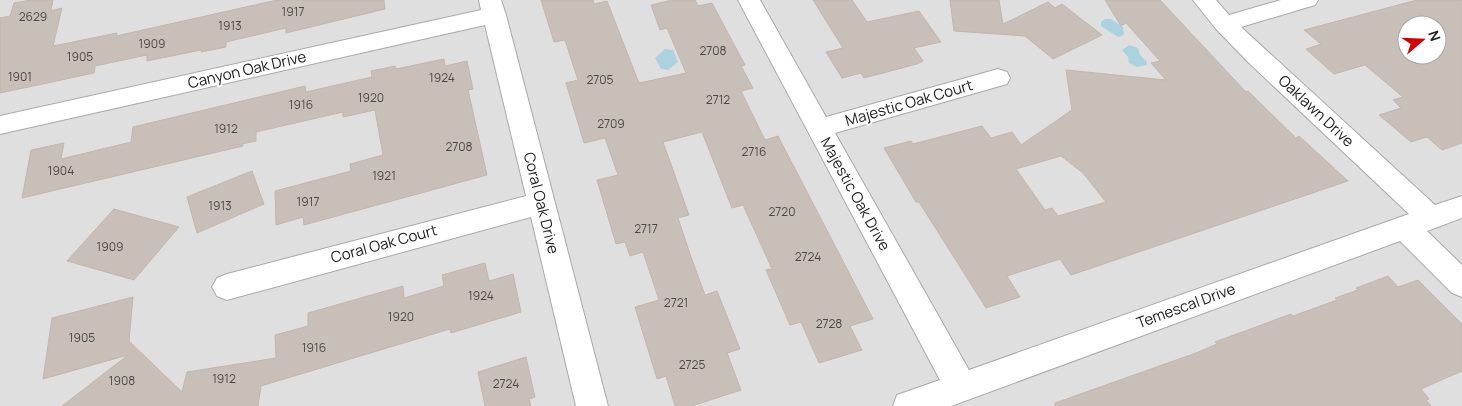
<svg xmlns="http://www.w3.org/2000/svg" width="1462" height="406" viewBox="0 0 1462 406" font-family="Manrope,sans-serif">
<rect width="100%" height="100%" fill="#f2efe9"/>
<path fill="#e0dfdf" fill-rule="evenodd" d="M0 0H1462V406H0ZM1407 25H1437V55H1407Z"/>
<g fill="#aad3df">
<path d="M1105 19H1111L1123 27 1124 35 1118 37 1101 26V22Z"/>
<path d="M1129 45 1138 48 1140 55 1147 62V65L1137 67 1129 63 1128 57 1122 50Z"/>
<path d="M665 49 673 50 678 62 668 70 661 69 655 58Z"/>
</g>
<g fill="#c7bfb8" stroke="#c4b6ab" fill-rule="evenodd">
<path d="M30 0H53L51 11 62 8 53 46 117 33 116 36 277 0H384L385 9 286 33V28L226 42V47L201 52V50L147 61V55L95 66 94 73 0 93V18L10 16 14 3Z"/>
<path d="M541 0H593L594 4 607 1 639 83 686 73 667 28 660 30 651 5 672 0H695L698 6 712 3 745 65 741 66 753 88 741 91 765 140 778 136 873 319 850 326 862 350 819 363 801 322 790 325 766 270 772 269 743 205 732 208 702 132 663 142 689 215 678 218 690 254 705 295 717 291 740 349 727 353 741 390 692 406H675L666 376 657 379 635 307 659 300 643 252 630 256 625 242 616 244 597 180 618 175 605 138 584 143 566 83 578 80 565 40 554 42Z"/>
<path d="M813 0H852L867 22 919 11 941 42 914 48 923 61 917 64 864 78 861 73 842 78 826 52 843 48Z"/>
<path d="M950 0H999L1003 24 1048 2 1055 8 1062 4 1102 35 1053 59 1025 36 954 31Z"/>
<path d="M1105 0H1160L1246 92 1248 91 1296 138 1299 136 1348 181 1071 275 1060 259 1007 276 1020 297 986 308 919 202H916L884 148 911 141 913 144 982 126 991 138 1012 132 1021 145 1072 110 1066 70 1166 80 1151 63 1160 61 1126 23 1121 26ZM1061 156 1083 173 1106 202 1058 216 1052 208 1045 210 1016 169Z"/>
<path d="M1417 0H1462V143L1442 150 1427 137 1411 142 1379 115 1401 108 1393 100 1403 97 1365 65 1334 74 1306 49 1321 44 1304 30ZM1407 25H1437V55H1407Z"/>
<path d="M444 59 445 66 467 61 473 89 468 90 487 175 304 225 303 217 276 225 275 191 351 171 350 164 383 155 375 110 343 117V112L256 132V141L242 144 243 146 22 198 31 150 64 143 61 159 131 142 133 127 305 86 306 92 372 77 371 71 395 66 396 69Z"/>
<path d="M252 171 264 204 197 233 187 197Z"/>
<path d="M114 209 179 227 134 280 67 261Z"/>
<path d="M485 263 489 281 513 274 521 312 451 333 450 329 261 386 258 406H62L128 355 43 379 52 318 133 297 129 341 182 392 187 372 276 358 275 335 308 326V313L403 286 404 298 444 286 442 275Z"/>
<path d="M1388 276 1398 287 1418 280 1462 324V371L1421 389 1429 399 1426 400 1431 406H1055V403L1196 353 1217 344 1215 342 1291 314 1293 316 1337 300 1335 298 1358 290 1356 288Z"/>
<path d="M526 357 535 397 529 399 531 406H485L478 372Z"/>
</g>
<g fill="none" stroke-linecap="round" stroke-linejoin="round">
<g stroke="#a9a9a9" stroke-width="2">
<g id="minor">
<path d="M479 0H501L506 15 608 406H576L531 217 227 300 217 296 212 287 217 278 227 274 526 196 485 25 0 134V116L481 10Z"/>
<path d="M738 0H760L826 117 998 69 1007 72 1010 78 1007 84 835 133 969 370 1409 214 1248 62 1216 29 1193 0H1216L1229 15 1281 0H1318L1315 5 1241 27 1435 205 1462 196V218L1427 231 1462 265V297L1452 293 1400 241 951 406H893L897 395 940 380Z"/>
</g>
</g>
<use href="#minor" fill="#fff" fill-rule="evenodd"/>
</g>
<g text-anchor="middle" stroke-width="4" stroke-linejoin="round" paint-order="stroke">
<g font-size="12" fill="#4b4948">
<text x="293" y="16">1917</text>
<text x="33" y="21">2629</text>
<text x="230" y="30">1913</text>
<text x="152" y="48">1909</text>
<text x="713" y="55">2708</text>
<text x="80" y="61">1905</text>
<text x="20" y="81">1901</text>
<text x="442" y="82">1924</text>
<text x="600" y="84">2705</text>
<text x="371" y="102">1920</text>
<text x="718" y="104">2712</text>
<text x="301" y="109">1916</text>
<text x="611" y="128">2709</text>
<text x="226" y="133">1912</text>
<text x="459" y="151">2708</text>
<text x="754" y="156">2716</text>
<text x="61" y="175">1904</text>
<text x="384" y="180">1921</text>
<text x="308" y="206">1917</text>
<text x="220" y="210">1913</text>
<text x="782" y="216">2720</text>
<text x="646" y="233">2717</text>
<text x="110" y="251">1909</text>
<text x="808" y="261">2724</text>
<text x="481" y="300">1924</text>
<text x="676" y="307">2721</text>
<text x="401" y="321">1920</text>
<text x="829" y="328">2728</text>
<text x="82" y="342">1905</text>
<text x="314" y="352">1916</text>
<text x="692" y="369">2725</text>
<text x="224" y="383">1912</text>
<text x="122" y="385">1908</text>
<text x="506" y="388">2724</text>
</g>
<g font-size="15" fill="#222" stroke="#fff">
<text transform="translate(247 70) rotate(-13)" y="5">Canyon Oak Drive</text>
<text transform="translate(909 103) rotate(-16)" y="5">Majestic Oak Court</text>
<text transform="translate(1316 111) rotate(43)" y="5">Oaklawn Drive</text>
<text transform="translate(855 194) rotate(61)" y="5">Majestic Oak Drive</text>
<text transform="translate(541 203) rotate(76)" y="5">Coral Oak Drive</text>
<text transform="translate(384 244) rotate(-15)" y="5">Coral Oak Court</text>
<text transform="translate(1186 306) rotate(-20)" y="5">Temescal Drive</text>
</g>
</g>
<g transform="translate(1422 40) rotate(71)"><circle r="24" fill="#ffffff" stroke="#a7a7a7"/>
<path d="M0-4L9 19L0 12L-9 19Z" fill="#d40000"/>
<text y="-8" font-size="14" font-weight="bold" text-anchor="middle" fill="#222222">N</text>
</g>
</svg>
